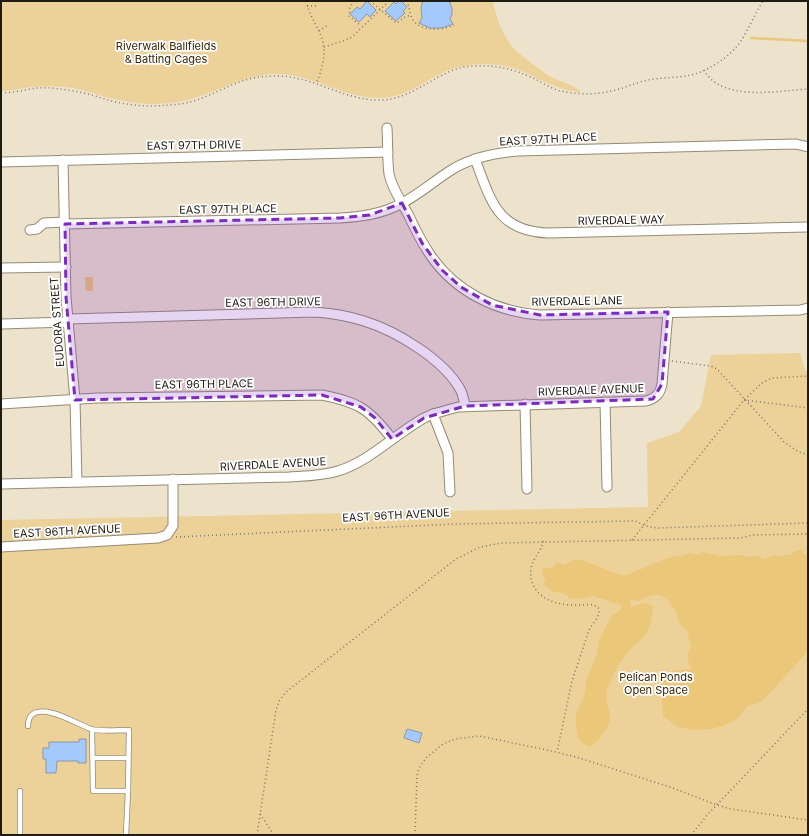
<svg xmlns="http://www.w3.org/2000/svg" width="809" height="836" viewBox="0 0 809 836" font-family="Inter,sans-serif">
<rect width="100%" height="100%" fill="#ede2cc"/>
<g fill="#ecd198">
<path d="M1 1H493C496 18 503 36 514 49 520 55 542 71 549 76 559 82 571 83 580 91V92C556 90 542 79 521 71 509 66 496 64 483 64 470 64 456 67 444 72 426 80 410 94 390 97 351 103 318 76 281 74 243 72 213 97 177 102 151 106 127 103 102 96 90 92 77 88 64 87 53 86 42 86 31 87 21 88 11 91 1 91Z"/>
<path d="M800 353 805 370 808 373V835H1V520L648 507 647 443 679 432 701 406 711 355Z"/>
</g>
<g fill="#eac779">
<path d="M85 277H93V291H86Z"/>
<path d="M801 549 804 554 808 555V651L766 697 758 703 747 706 737 719 723 726 710 729 694 730 677 727 663 715 661 690 664 678 672 671 691 669C688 661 686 655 691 647L687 631 682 627 678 620 677 613 667 599 661 595H652L638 601 630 600 631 607 644 603 653 606C652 616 651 627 645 635 642 640 636 644 632 648 621 659 613 673 608 687 604 697 608 706 610 715 612 725 598 742 590 747L585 745 578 738 576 726V714L584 697 587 678 597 654 599 640 611 617 621 609V605L593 596 579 599 570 598 563 593 551 591 548 587 543 585 546 581 543 577 542 570 545 567 548 569 555 566 556 562 564 565 576 559 584 561 620 575H626L659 562C669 555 680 558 690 553L697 555 702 552 720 556 742 555 749 557 755 556 765 559 772 556 791 555 793 552Z"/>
</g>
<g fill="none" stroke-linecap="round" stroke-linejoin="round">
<path stroke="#eac779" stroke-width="2.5" d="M751 38 808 41"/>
</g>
<g fill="#a3c9fd" stroke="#8a98ab">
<path d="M367 1 376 10 370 17 367 14 359 22 350 14 357 7 360 9Z"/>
<path d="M399 1H401L407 7 403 11 405 13 396 21 385 11 394 2 396 4Z"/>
<path d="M423 1H449L452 8V14L450 19 453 24 442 28H430L419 23 422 18 421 7Z"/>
<path d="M407 729 422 733 419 743 404 738Z"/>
<path d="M79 739H86V763H78V761H57L56 773H46V759H43V748H49V742H79Z"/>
</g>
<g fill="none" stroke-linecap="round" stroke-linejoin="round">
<g stroke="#948b76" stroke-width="6">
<g id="lane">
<path d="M28 726C28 723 29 719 30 717 41 701 79 725 91 729 101 732 118 730 129 730L128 791H93L92 729"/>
<path d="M93 758H128"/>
<path d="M20 791V835"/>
<path d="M126 835 128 791"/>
</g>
</g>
<g stroke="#948b76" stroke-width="11">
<g id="street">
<path d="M387 128C388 143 387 159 389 174 392 189 402 202 409 216 415 229 422 243 431 256 456 292 497 312 540 315L800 310 808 308"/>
<path d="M475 159C491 201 497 231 548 233L808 227"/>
<path d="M63 160 66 297 75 400 77 482"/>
<path d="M1 162 388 152"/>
<path d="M65 224 340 218C359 217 377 215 394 207 416 198 433 181 453 169 473 157 495 153 518 151L796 144 808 147"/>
<path d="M30 230 37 229 44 223 65 222"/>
<path d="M1 268 66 267"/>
<path d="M68 319 314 312C331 313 348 316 364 321 396 331 443 359 460 389 463 394 464 400 465 406"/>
<path d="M1 324 69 322"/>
<path d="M605 402 607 487"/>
<path d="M1 404 97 398 322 395C359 402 370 410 392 439"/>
<path d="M525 404 527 489"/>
<path d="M433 414 448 453 450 492"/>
<path d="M1 484 289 477C305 476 322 476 338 471 370 461 394 435 424 418L433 414 458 407 646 401C656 398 660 394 662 384L668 312"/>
<path d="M1 547 158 538 167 535 173 526V479"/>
</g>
</g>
<g stroke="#7d7768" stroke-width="1.5" stroke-dasharray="1 3" stroke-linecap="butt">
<path d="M306 1C309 14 316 24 321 36 327 51 323 67 317 82"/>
<path d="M354 1 350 7 349 16 361 26"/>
<path d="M370 1 395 22 397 23 405 17 411 15"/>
<path d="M406 1C410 6 409 11 411 16 416 32 442 31 454 25"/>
<path d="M307 6H317"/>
<path d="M319 31 328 25"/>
<path d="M324 47 343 41 352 37 389 1"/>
<path d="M704 70C721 102 777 91 808 89"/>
<path d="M1 93C18 93 34 86 50 88 60 89 70 90 79 92 95 95 111 102 127 104 145 107 162 106 180 104 202 101 222 88 242 81 254 77 266 76 279 76 316 77 346 102 383 100 417 98 441 66 475 66 498 65 514 69 535 79 543 83 552 89 561 91 575 94 592 95 606 92 622 90 637 81 654 79 668 77 681 78 695 74 711 69 732 55 741 41 749 28 755 14 763 1"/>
<path d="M672 361 711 366 717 369 784 442 799 452 808 455"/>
<path d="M744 400 808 408"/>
<path d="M176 537 455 524 635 521 646 526 657 528 808 523"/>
<path d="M632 540 744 400 762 383 772 378 808 376"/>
<path d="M543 541C542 552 532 558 531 569 528 595 552 605 574 605 583 606 589 602 598 607 602 616 593 622 589 630L572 681 557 752"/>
<path d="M260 814 274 835"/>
<path d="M257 835 276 710 279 701 286 692 456 559 480 547 502 543 740 538 753 535 808 534"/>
<path d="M415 835 417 776 419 768 426 758 443 744 455 739 479 736 547 750 576 757 670 787 717 805 731 809 808 820"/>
<path d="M691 835 708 814 808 709"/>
</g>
<use href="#lane" stroke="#fff" stroke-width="4.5"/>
<use href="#street" stroke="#fff" stroke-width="9"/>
</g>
<path fill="#7b2cbf" fill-opacity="0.2" stroke="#7b2cbf" stroke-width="3" stroke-dasharray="8 5" stroke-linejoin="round" d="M402 203 422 243 442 270 461 287 492 305 540 315 668 312 662 384 653 399 465 406 424 418 392 439 375 418 361 407 322 395 75 400 66 297 65 224 340 218 370 215Z"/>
<g text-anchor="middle" stroke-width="3.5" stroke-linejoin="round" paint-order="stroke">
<g font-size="11" fill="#362704" stroke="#fff">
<text x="166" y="50">Riverwalk Ballfields<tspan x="166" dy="13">&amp; Batting Cages</tspan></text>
<text x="656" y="681">Pelican Ponds<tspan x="656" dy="13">Open Space</tspan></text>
</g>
<g font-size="11" fill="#1e1b12" stroke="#fff">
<text transform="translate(548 139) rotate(-3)" y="4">EAST 97TH PLACE</text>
<text transform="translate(194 145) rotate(-1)" y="4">EAST 97TH DRIVE</text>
<text transform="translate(228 209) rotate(-1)" y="4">EAST 97TH PLACE</text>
<text transform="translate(621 220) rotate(-1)" y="4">RIVERDALE WAY</text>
<text transform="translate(577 301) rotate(-1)" y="4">RIVERDALE LANE</text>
<text transform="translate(273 302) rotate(-1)" y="4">EAST 96TH DRIVE</text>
<text transform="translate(57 322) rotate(-94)" y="4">EUDORA STREET</text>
<text transform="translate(204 384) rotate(-1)" y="4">EAST 96TH PLACE</text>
<text transform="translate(591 390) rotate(-2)" y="4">RIVERDALE AVENUE</text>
<text transform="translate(273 464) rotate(-3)" y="4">RIVERDALE AVENUE</text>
<text transform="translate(396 515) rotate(-3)" y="4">EAST 96TH AVENUE</text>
<text transform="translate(67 531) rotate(-3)" y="4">EAST 96TH AVENUE</text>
</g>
</g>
<rect width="809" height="836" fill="none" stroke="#1e1b12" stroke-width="4"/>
</svg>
